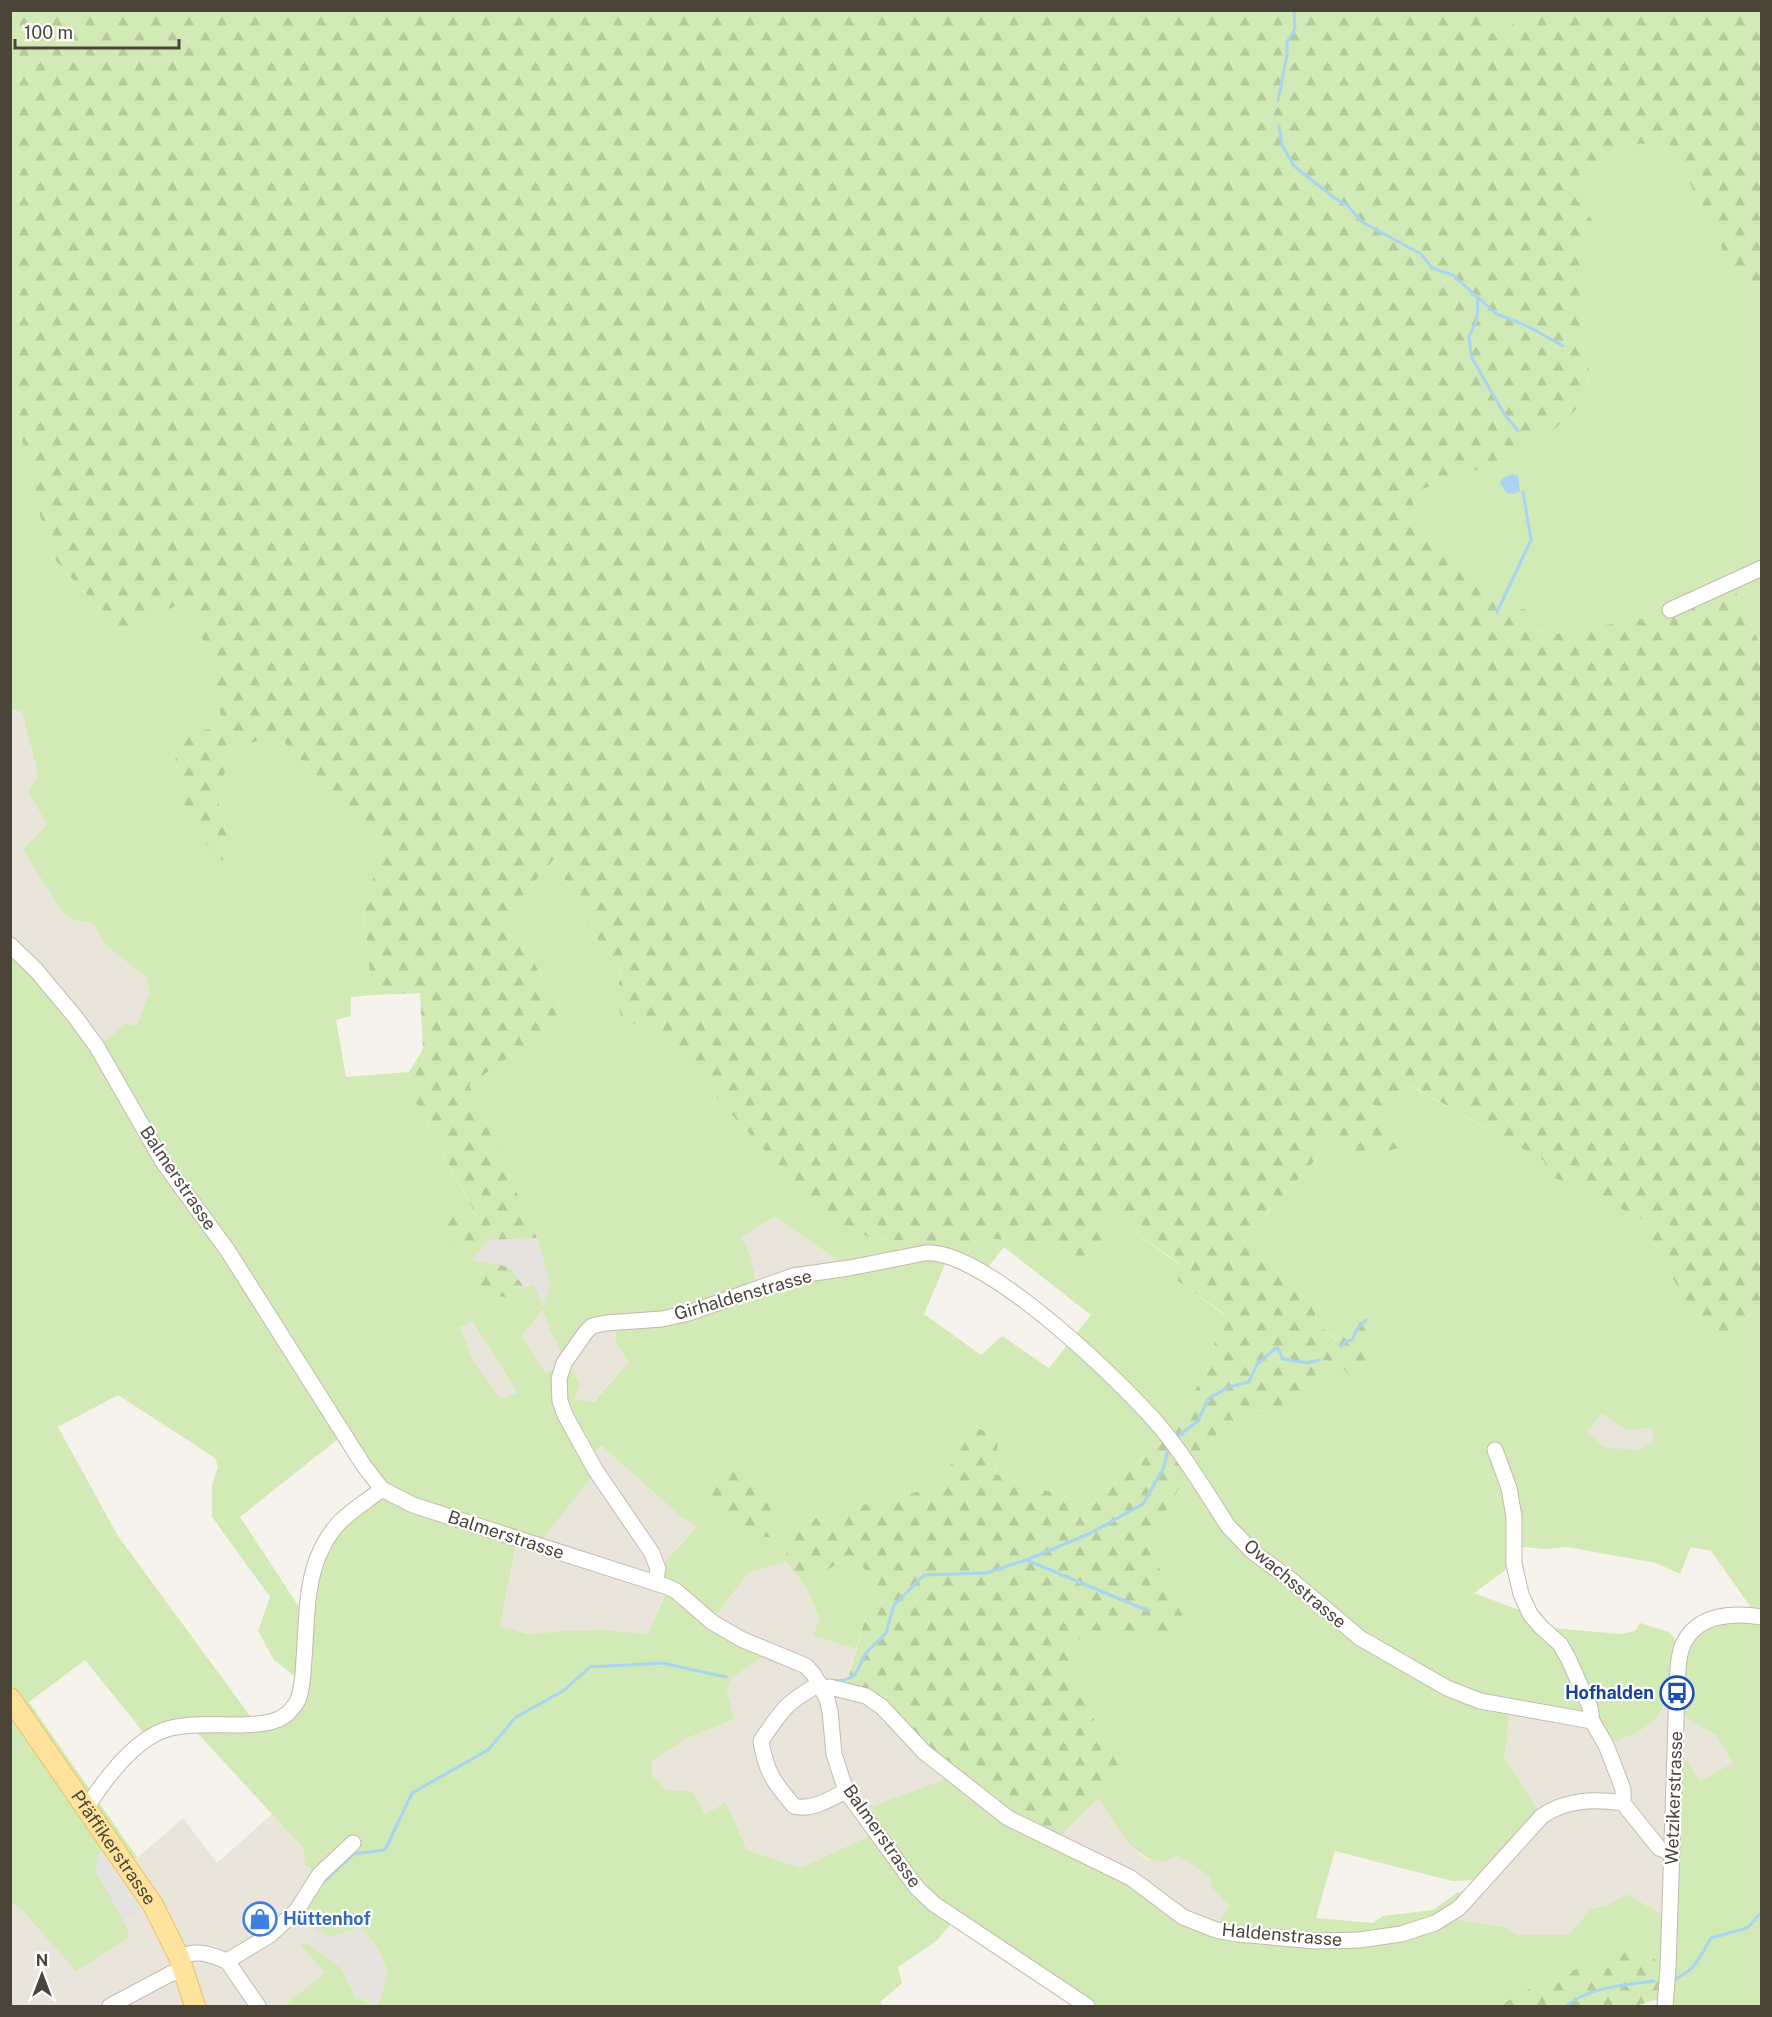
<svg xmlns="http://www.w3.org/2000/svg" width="1772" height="2017" viewBox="0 0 1772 2017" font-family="'Public Sans',sans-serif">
<defs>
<pattern id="forest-firs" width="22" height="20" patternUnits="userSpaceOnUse" patternTransform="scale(1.5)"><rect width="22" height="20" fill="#d2eab5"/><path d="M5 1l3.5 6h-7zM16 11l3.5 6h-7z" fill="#b6ca9c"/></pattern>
</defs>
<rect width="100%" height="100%" fill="#f6f3ec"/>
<g fill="#eae5da">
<path d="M10 710 22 712 38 776 29 792 47 824 77 921 88 922 94 925 106 944 147 978 149 991 138 1025 132 1026 97 1047 11 945Z"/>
<path d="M775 1217 849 1268 758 1288 741 1237Z"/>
<path d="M544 1308 548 1325 592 1326 618 1321 616 1344 629 1362 592 1402 574 1399 546 1374 522 1336Z"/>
<path d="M471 1320 507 1377 518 1392 501 1400 473 1361 460 1327Z"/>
<path d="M1602 1414 1627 1431 1650 1428 1656 1434 1654 1441 1640 1450 1605 1447 1587 1432Z"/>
<path d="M602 1446 680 1516 697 1527 658 1569 668 1587 648 1634 565 1631 527 1634 500 1626 517 1539 541 1546 545 1536 589 1457Z"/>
<path d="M786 1562 805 1585 819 1617 813 1636 856 1649 845 1690 866 1696 954 1776 875 1833 801 1868 747 1850 726 1802 705 1814 666 1790 652 1775V1761L687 1738 735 1719 727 1693 731 1678 712 1622 749 1572Z"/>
<path d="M1671 1691 1676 1711 1717 1736 1734 1763 1700 1781 1676 1745 1670 1919 1627 1894 1608 1905 1591 1909 1568 1935H1517L1506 1927 1463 1921 1449 1916 1542 1816 1504 1757 1509 1706 1657 1718Z"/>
<path d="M1098 1798 1135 1850 1144 1858 1165 1861 1178 1855 1209 1876 1211 1886 1229 1906 1216 1930 1056 1840Z"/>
<path d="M272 1814 304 1849 319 1875 297 1910 311 1926 313 1936 307 1943 302 1945 326 1973 284 2006H11L10 1903 22 1910 123 1920 128 1866 183 1818 217 1863Z"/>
</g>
<g fill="#e6e2dd">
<path d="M537 1238 550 1284 544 1308 533 1284 524 1287 509 1267 472 1260 487 1240Z"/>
<path d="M311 1926 330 1937 361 1927 384 1959 388 1980 376 2006 355 1997 342 1969 307 1943 313 1936Z"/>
</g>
<g fill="#d2eab5" fill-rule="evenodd">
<path d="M1484 11H1522L1505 35 1481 33Z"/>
<path d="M1640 142 1674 151 1745 294 1761 293V646L1731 582 1670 610 1640 619 1544 636 1531 612 1501 601 1416 518 1411 492 1507 459 1525 444 1549 434 1588 391 1589 372 1578 278 1585 247 1596 225 1565 185Z"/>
<path d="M10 384 13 403 49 553 118 630 193 599 223 725 173 738 182 812 198 831 233 860 216 793 235 748 276 734 391 850 362 897 372 995 351 997V1016L336 1020 346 1077 409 1072 412 1095 479 1222 472 1260 496 1264 475 1279 514 1298 524 1287 533 1284 544 1307 550 1284 537 1238 468 1085 566 1017 506 915 554 859 596 937 621 969 617 999 646 1021 825 1216 873 1239 909 1241 949 1255 924 1314 981 1355 1002 1336 1049 1368 1091 1315 1004 1247 983 1274 961 1262 978 1238 1049 1243 1081 1261 1102 1241 1106 1212 1179 1264 1178 1281 1223 1314 1207 1371 1167 1436 1091 1505 996 1474 998 1438 976 1426 938 1487 820 1515 787 1539 786 1562 749 1572 712 1621 771 1651 731 1678 727 1693 735 1719 687 1738 652 1761V1775L666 1790 693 1792 705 1814 726 1802 747 1850 801 1868 875 1833 860 1811 954 1776 1183 1917 1218 1924 1229 1906 1211 1886 1209 1876 1178 1855C1174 1857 1169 1860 1165 1861 1135 1865 1113 1819 1098 1798L1125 1770 1074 1687 1067 1646 1093 1631 1124 1640 1189 1631 1147 1543 1203 1447 1244 1411 1282 1410 1312 1389 1338 1362 1357 1384 1372 1342 1381 1328 1339 1342 1315 1321 1317 1296 1267 1256 1250 1232 1316 1159 1329 1138 1400 1147 1354 1106 1360 1101 1392 1111 1411 1086 1543 1160 1551 1176 1644 1220 1664 1264 1690 1307 1724 1345 1754 1310 1761 1311V2006H1665L1666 1997 1547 1979 1498 2006H1082L956 1919 935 1942 898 1967 902 1983 880 2002 883 2006H284L325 1973 301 1945 307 1943 342 1969 355 1997 376 2006C397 1967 384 1959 361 1927L330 1937 311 1926 297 1910 318 1875 305 1865 304 1849 191 1726 148 1738 85 1660 29 1702 137 1857 128 1866 123 1920 130 1937 76 1971 22 1910 11 1903V945L97 1047 127 1023 132 1026 138 1024 149 991 147 978 105 944 94 925 88 922 77 921 64 914 23 850 47 824 28 792 38 775 22 712 11 710ZM775 1217 849 1268 758 1288 748 1250 741 1237ZM543 1309 548 1325 561 1351H571L593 1326 617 1321 616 1344 629 1362 593 1402 574 1399 580 1385 570 1366 563 1362 546 1374 522 1336ZM472 1321 517 1392V1393L501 1399 473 1361 460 1327ZM118 1395 215 1458 218 1467 212 1485V1517L270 1597 258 1631 274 1660 302 1682 286 1714 256 1724 118 1536 58 1427ZM1602 1414 1627 1431 1650 1428 1655 1434 1653 1441 1640 1450 1605 1447 1587 1432ZM343 1435 382 1489 321 1548 307 1619 240 1517ZM602 1446 680 1516 697 1527 658 1569 668 1588 648 1634 603 1630 565 1631 527 1634 500 1626 517 1539 541 1546 545 1536 596 1471 589 1457ZM1513 1546 1545 1549 1567 1547 1656 1563 1680 1574 1691 1547 1711 1551 1757 1616 1700 1625 1682 1648 1669 1632 1640 1623 1635 1631 1620 1634 1541 1627 1530 1614 1474 1593 1514 1564ZM1671 1691 1676 1711 1717 1736 1733 1763 1700 1781 1675 1744 1670 1919 1627 1894 1608 1905 1591 1909 1568 1935H1517L1506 1927 1463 1921 1450 1916 1464 1893 1458 1892 1433 1910 1383 1916 1373 1923 1316 1918 1335 1851 1452 1881 1477 1880 1542 1816 1504 1757 1510 1706 1598 1729 1606 1745 1638 1732 1657 1718Z"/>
<path d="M850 1555 876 1580 856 1649 813 1636 819 1617 805 1585Z"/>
</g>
<g fill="url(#forest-firs)">
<path d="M1484 10 1482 32 1505 35 1522 11H1761V293L1745 295 1674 151 1640 143 1566 185 1596 225 1585 247 1578 278 1589 372 1588 391 1581 405 1549 434 1525 444 1507 459 1411 493 1416 518 1501 601 1531 612 1544 636 1640 619 1670 610 1731 582 1761 646V1311L1754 1310 1724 1345 1690 1307 1664 1264 1644 1220 1551 1176 1543 1160 1412 1086 1392 1111 1360 1101 1354 1106 1401 1147 1361 1160 1329 1138 1316 1159 1250 1232 1267 1256 1317 1296 1315 1321 1338 1342 1364 1313 1381 1328 1372 1342 1373 1359 1357 1385 1338 1362 1312 1389 1282 1410 1244 1411 1203 1447 1147 1543 1190 1631 1123 1640 1093 1631 1067 1646 1074 1687 1126 1771 1056 1840 1008 1818 881 1707 845 1690 876 1580 850 1555 805 1585 786 1562 787 1539 820 1515 937 1487 975 1426 998 1438 996 1474 1091 1505 1167 1436 1207 1371 1223 1313 1178 1281 1179 1263 1107 1213 1102 1241 1081 1261 1049 1243 978 1238 961 1262 909 1241 873 1239 825 1216 646 1021 623 1026 617 999 621 969 596 937 554 859 506 915 566 1017 469 1085 537 1238 488 1240 472 1260 448 1244 444 1206 479 1221 412 1095 409 1072 423 1049 420 993 372 995 362 896 391 850 276 734 235 749 216 793 233 860 216 859 198 831 182 812 173 738 223 725 193 599 118 630 49 553 13 403 10 384V11Z"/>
<path d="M496 1264 509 1267 524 1287 514 1298 479 1294 475 1279Z"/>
<path d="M732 1464C750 1484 779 1506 777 1536 745 1543 712 1520 711 1485 711 1480 715 1472 717 1467Z"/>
<path d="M1639 1948 1668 1969 1666 1997 1635 2006H1498L1547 1979Z"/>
</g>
<path fill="#e5e3e0" d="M109 1841 153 1905 123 1920 96 1872 97 1857Z"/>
<path fill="#a9d4f2" d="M1512 474 1518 476 1520 491 1514 494 1507 493 1500 483 1503 478Z"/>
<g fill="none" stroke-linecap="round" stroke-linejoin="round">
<g stroke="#a9d4f2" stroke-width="3">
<path d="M1278 100 1287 55V42L1295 29 1294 10"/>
<path d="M1279 126 1282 145 1294 166 1337 200 1347 205 1362 222 1421 254 1432 268 1453 275 1478 298 1477 319 1469 337 1472 358 1503 412 1518 431"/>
<path d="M1479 298 1495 313 1531 328 1563 346"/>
<path d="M1497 612 1531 540 1523 492"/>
<path d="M1341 1347 1346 1341 1352 1340 1357 1329 1366 1320"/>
<path d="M1177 1437 1198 1421 1208 1399 1229 1387 1249 1382 1257 1364 1277 1347 1283 1359 1307 1363 1319 1360"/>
<path d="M1026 1560 1149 1611"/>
<path d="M834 1681 845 1680 855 1675 866 1653 886 1633 894 1605 924 1575 986 1573 1026 1560 1091 1533 1143 1504 1164 1467 1168 1449"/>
<path d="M322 1883 354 1854 385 1850 412 1793 488 1750 516 1717 563 1691 590 1667 662 1663 726 1677"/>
<path d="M1675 1979C1696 1970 1700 1956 1711 1938L1747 1928 1762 1912"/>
<path d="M1566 2006C1589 1987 1625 1985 1654 1981"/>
</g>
<g stroke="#c2bbae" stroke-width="17">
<g id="minor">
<path d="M1670 610 1762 568"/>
<path d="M10 945 36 970 76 1018 97 1047 163 1162 228 1251 364 1466 382 1489 413 1505 668 1587 676 1591 712 1622 741 1639 806 1666 814 1675 827 1699 830 1711 834 1754 846 1791 917 1888 934 1904 1087 2006"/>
<path d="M1495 1450 1509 1488 1514 1517V1564L1521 1594 1530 1614 1541 1627 1560 1644 1568 1658 1590 1707 1592 1721"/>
<path d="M655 1583 658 1569 652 1553 596 1471 565 1415 560 1401 559 1379 564 1363 586 1332 592 1326 606 1323 662 1319 689 1313 793 1276 849 1268 925 1253C985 1248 1128 1387 1166 1434 1189 1463 1208 1495 1228 1526L1253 1552 1290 1579 1360 1638 1447 1688 1480 1701 1592 1721 1606 1745 1623 1789V1803L1659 1848 1672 1853"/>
<path d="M820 1684C787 1701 781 1711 761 1741 766 1772 774 1783 794 1806 812 1811 830 1799 846 1791"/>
<path d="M823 1689 830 1687 866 1696 882 1707 924 1752 1008 1818 1131 1878 1183 1917 1216 1930 1238 1934 1316 1941 1359 1940 1401 1934 1435 1923 1459 1908 1542 1816C1567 1799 1594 1799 1623 1803"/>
<path d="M87 1807C105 1779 136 1736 171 1728 193 1723 217 1725 239 1725 256 1724 273 1725 287 1714 291 1710 296 1704 298 1700 303 1687 303 1673 304 1659 307 1623 305 1581 322 1548 337 1517 357 1509 382 1489"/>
<path d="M179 1957C198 1949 208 1954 227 1961L270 1935 297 1910 319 1875 353 1843"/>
<path d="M227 1961 258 2006"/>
<path d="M110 2006 170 1974 184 1970"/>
<path d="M1665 2006 1668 1969 1677 1689C1678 1675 1677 1660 1682 1647 1695 1614 1732 1612 1762 1617"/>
</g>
</g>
<g stroke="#e6c16a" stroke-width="22">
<g id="major">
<path id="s1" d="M10 1698 153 1905 179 1957 195 2006"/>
</g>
</g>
<use href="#minor" stroke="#fff" stroke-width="15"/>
<use href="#major" stroke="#ffe39c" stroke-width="20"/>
</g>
<defs>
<g id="bus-ring" transform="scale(1.725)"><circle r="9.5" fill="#fff" stroke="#1a4fb4" stroke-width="1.5"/><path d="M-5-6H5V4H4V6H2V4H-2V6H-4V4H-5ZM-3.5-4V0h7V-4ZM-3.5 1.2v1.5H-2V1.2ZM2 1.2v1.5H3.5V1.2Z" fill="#1a4fb4"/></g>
<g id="shop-ring" transform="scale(1.725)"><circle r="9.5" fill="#fff" stroke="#3f7fe0" stroke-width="1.5"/><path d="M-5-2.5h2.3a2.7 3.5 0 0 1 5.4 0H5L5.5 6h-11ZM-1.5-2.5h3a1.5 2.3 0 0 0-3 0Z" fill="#3f7fe0"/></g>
</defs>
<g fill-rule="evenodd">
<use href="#bus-ring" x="1677" y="1693"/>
<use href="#shop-ring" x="260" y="1919"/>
</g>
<g text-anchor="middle" stroke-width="4.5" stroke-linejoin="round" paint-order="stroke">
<g font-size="18" fill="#4b4439" stroke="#fff">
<text transform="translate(178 1178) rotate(56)" y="6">Balmerstrasse</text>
<text transform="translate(743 1295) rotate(-16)" y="6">Girhaldenstrasse</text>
<text transform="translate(506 1535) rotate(18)" y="6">Balmerstrasse</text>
<text transform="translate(1295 1584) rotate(40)" y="6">Owachsstrasse</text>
<text transform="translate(1674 1798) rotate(-88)" y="6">Wetzikerstrasse</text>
<text transform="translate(882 1836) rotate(55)" y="6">Balmerstrasse</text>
<text dy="6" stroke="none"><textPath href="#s1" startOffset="182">Pfäffikerstrasse</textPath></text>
<text transform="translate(1282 1935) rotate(5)" y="6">Haldenstrasse</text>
</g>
<g font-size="18" font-weight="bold" fill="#164399" stroke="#fff" text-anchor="end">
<text x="1654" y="1699">Hofhalden</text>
</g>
<g font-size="18" font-weight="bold" fill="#366cbe" stroke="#fff" text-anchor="start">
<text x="283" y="1925">Hüttenhof</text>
</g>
</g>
<rect width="1772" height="2017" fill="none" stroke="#4b4439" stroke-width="24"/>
<g transform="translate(42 1975)" stroke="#ffffff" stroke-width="4.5" paint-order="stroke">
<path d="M0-4.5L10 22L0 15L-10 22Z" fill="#4b4439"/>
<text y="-9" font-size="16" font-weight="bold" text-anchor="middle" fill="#4b4439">N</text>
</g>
<path d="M15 39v9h164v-9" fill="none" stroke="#4b4439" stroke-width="3"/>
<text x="24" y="39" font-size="18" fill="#4b4439" stroke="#ffffff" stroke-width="4.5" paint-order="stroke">100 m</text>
</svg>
